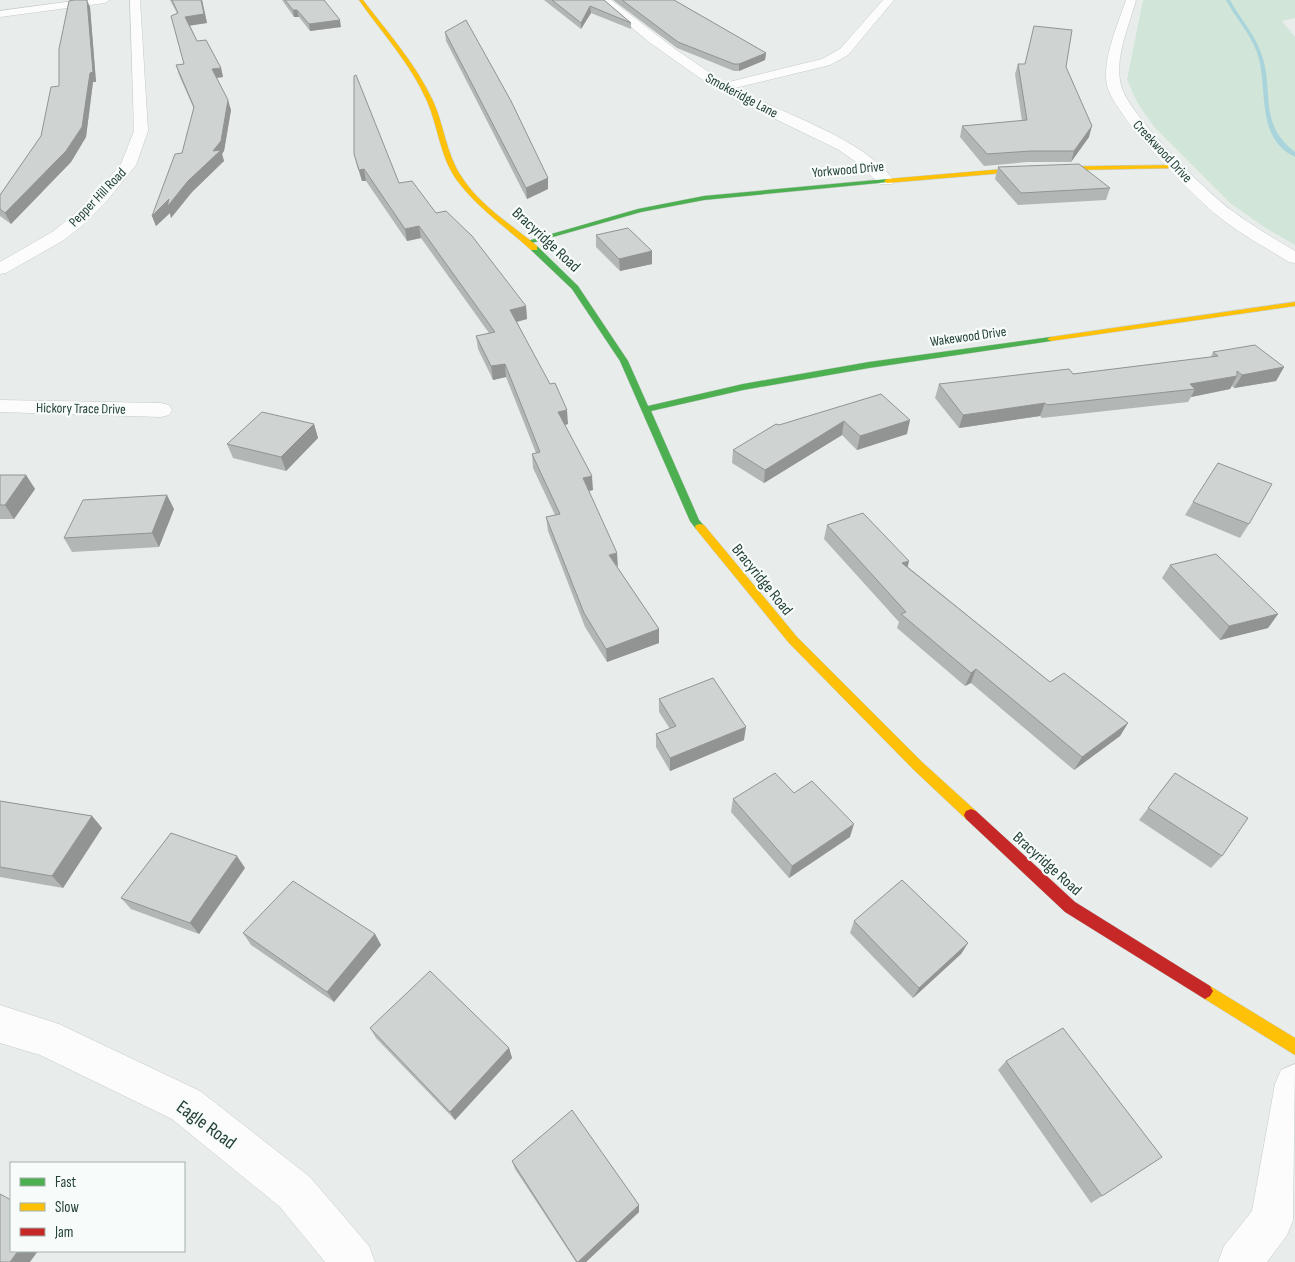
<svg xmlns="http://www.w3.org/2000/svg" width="1295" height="1262" viewBox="0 0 1295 1262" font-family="'Sofia Sans Condensed',sans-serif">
<rect width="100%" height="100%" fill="#e8edeb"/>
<path fill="#d1e6d8" d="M1143 0H1295V18L1282 21 1295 37V245L1264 227 1230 203 1155 128 1138 104 1127 80Z"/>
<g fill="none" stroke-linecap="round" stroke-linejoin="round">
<path fill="#a9d4db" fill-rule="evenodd" d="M1226 0H1230C1239 17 1253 32 1260 50 1276 89 1256 122 1295 152V157C1253 137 1270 85 1256 50 1249 32 1235 17 1226 0Z"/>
<g stroke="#c5cac8" stroke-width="1">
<g id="street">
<path d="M80 0H110L105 3 0 17V11Z"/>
<path d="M130 0H140L148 131 136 165 105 203 83 225 64 240 6 273 0 274V262L52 232 71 217 93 197 121 164 134 131Z"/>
<path d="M599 0H611L675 49 725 83 822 59 840 49 883 0H894L848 55 830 65 735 88C781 114 863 137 894 181L892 184H880L856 162 839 150 736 100 700 78 649 42Z"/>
<path d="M1126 0H1136C1129 26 1114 58 1121 85 1127 113 1206 192 1231 210 1251 225 1273 238 1295 251V263L1289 262C1265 247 1240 234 1218 216 1192 195 1114 116 1107 85 1102 60 1118 24 1126 0Z"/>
<path d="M0 400 161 403 169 405 172 410 169 415 161 417 0 412Z"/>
<path d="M0 1005 59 1024 200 1091 310 1177 369 1246 375 1262H325L280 1207 172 1119 40 1055 0 1043Z"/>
<path d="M1295 1064 1293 1220 1287 1235 1267 1262H1218L1224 1246 1252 1211 1275 1084 1281 1070Z"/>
</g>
</g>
<g stroke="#c3cbc8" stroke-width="1">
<g id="fast">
<path d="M887 179 889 180V182L704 200 641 212 528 244 524 242 638 209 704 196Z"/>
<path d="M531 246H537L578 286 628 361 648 406 743 384 869 362 1051 337 1055 339 1051 341 869 368 743 390 651 411 699 520 705 527 700 530 696 529 690 521 620 361 572 289 531 250Z"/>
</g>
</g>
<g stroke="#c3cbc8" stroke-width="1">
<g id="slow">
<path d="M359 0H363C388 33 416 64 433 101 444 125 446 153 461 176 479 205 512 225 537 246V250H531C506 227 476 207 456 179 440 156 438 126 427 101 411 64 382 33 359 0Z"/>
<path d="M1176 165 1179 167 1178 168 1028 171 887 183 884 181 887 179 1028 167Z"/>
<path d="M1295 302V306L1051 341 1047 339 1051 337Z"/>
<path d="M700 524 704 525 797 637 922 762 976 811 978 815 976 819 971 821 966 819 914 770 789 643 696 529 695 527 696 525Z"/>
<path d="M1205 983 1295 1038V1055L1200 996 1197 991 1200 986Z"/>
</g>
</g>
<g stroke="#c3cbc8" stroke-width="1">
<path id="jam" d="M971 809 976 811 1075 902 1210 986 1213 991 1210 996 1205 999 1200 996 1065 912 966 819 964 815 966 811Z"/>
</g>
<use href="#street" fill="#fcfcfc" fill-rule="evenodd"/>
<use href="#fast" fill="#4caf50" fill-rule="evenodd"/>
<use href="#slow" fill="#ffc107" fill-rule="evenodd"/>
<use href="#jam" fill="#c62828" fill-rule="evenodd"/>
</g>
<g fill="#b2b6b5">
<path d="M170 0H202L207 23 190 25 197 41 221 68 223 77 217 78 231 110 224 151 222 154 224 161 192 192 171 218 170 213 156 226 152 216 182 153 194 109 179 75 176 65 184 64 177 13Z"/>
<path d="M282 0H324L341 27 310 31 299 17H294Z"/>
<path d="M544 0H604L631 23V29L591 13 581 29Z"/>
<path d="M613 0H674L766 53 765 60 739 71H734L677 48Z"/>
<path d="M90 7 96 82H93L86 137 71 162 11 224 0 216V195L41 136Z"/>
<path d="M445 32 548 189 527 199 446 41Z"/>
<path d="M1032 36 1066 67 1089 137 1071 162H1028L984 166 960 137 962 126 1022 121 1015 74 1018 64H1025Z"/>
<path d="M354 154 399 183 436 213 526 306 527 319 517 322 568 424 565 425 593 490 589 491 617 567 659 629V643L607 662 585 627 548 531 546 517 555 515 533 468 532 454 536 453 506 377 493 380 478 349 476 336 489 333 421 238 407 241 366 181H362L357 166Z"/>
<path d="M998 167 1110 188 1106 200 1018 205 995 179Z"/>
<path d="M596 235 652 251V264L620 271 596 247Z"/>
<path d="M1213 352 1284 367 1276 381 1234 388 1232 386 1230 389 1191 397 1188 402 1042 418 1040 416 959 428 935 398 939 384 1073 374 1211 357Z"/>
<path d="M881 394 907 434 857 450 842 435 764 483 732 463 733 450Z"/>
<path d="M314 424 318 438 286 471 233 458 227 444Z"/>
<path d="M0 475H26L35 489 14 519H0Z"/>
<path d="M1193 502 1249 524 1240 538 1185 515Z"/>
<path d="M174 509 159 547 72 552 64 538Z"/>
<path d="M827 525 908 567 1050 682 1128 723 1120 736 1074 770 971 683 965 686 897 628 899 622 824 539Z"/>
<path d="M1170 565 1278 614 1268 628 1220 640 1162 578Z"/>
<path d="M659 699 744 740 670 771 656 747V734L670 729 659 712Z"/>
<path d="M1175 773 1222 856 1211 868 1139 820Z"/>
<path d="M794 793 850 837 789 878 731 812 733 799Z"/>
<path d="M0 801 92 816 102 828 63 888 0 877Z"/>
<path d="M245 868 199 934 131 909 121 898Z"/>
<path d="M854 921 968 943 961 954 913 998 850 933Z"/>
<path d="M243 933 375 934 381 945 334 1002 251 945Z"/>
<path d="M370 1028 509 1048 512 1058 455 1120 376 1038Z"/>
<path d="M1006 1061 1102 1196 1091 1203 998 1070Z"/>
<path d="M512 1161 639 1205V1212L586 1262H576L515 1169Z"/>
</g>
<g fill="#919493">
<path d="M87 0 90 7 96 82H93L86 137 71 162 11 224 5 213 90 73Z"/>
<path d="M201 0H202L207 23 188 26 185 17Z"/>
<path d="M590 6 591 13 581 29V23Z"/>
<path d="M293 10H297L299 17H294Z"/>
<path d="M340 20 341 27 310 31 309 24Z"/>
<path d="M766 53 765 60 739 71V64Z"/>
<path d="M221 68 223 77 215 78 212 69Z"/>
<path d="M228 100 231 110 224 151 222 154 224 161 192 192 171 218 170 213 156 226 152 216 213 151Z"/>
<path d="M1092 126 1089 137 1071 162 1074 151Z"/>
<path d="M364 169 366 181H362L359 170Z"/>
<path d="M548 178V189L527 199 526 188Z"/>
<path d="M419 226 421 238 407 241 405 229Z"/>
<path d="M652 251V264L620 271 619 259Z"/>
<path d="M526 306 527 319 512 323 510 310Z"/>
<path d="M505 364 506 377 493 380 491 366Z"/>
<path d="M1284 367 1276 381 1234 388 1242 375Z"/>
<path d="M1237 376 1230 389 1191 397 1195 389 1190 384Z"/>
<path d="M1045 403 1040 416 959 428 963 415Z"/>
<path d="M567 410 568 424 560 426 558 412Z"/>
<path d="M910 420 907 434 857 450 860 436Z"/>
<path d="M844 421 842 435 764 483 765 470Z"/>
<path d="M314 424 318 438 286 471 281 457Z"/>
<path d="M26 475 35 489 14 519 5 505Z"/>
<path d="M592 476 593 490 584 492 583 478Z"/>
<path d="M167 495 174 509 159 547 152 533Z"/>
<path d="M617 553 618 567 609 555Z"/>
<path d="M909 561 906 574 902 563Z"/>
<path d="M1278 614 1268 628 1220 640 1229 626Z"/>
<path d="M659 629V643L607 662 606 649Z"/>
<path d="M976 669 971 683 965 686 971 673Z"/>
<path d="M1128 723 1120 736 1074 770 1082 757Z"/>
<path d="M746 727 744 740 670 771V758Z"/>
<path d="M92 816 102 828 63 888 52 876Z"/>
<path d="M854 824 850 837 789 878 792 866Z"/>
<path d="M237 856 245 868 199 934 190 923Z"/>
<path d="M375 934 381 945 334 1002 327 992Z"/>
<path d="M968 943 961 954 913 998 919 988Z"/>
<path d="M509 1048 512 1058 455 1120 450 1112Z"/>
<path d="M639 1205V1212L586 1262H578Z"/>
<path d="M18 1251H38L30 1262H10Z"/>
</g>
<g fill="#cfd4d2" stroke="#919493">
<path d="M74 0H87L93 72 90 73 82 127 66 151 5 213 0 209V195L41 136 51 87 59 86V49L69 1Z"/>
<path d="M172 0H201L204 14 185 17 197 41 206 40 221 68 212 69 228 100 221 141 213 151 221 150 188 181 167 207 169 199 152 216 175 154 182 153 194 107 176 65 184 64 171 16 178 13Z"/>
<path d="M285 0H324L340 20 309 24 297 10H293Z"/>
<path d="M552 0H604L631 23 590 6 581 23Z"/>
<path d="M622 0H674L766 53 739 64H734L678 42Z"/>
<path d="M466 20 511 101 548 178 526 188 445 32Z"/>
<path d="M1034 26 1072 30 1066 67 1092 126 1074 151H1031L987 154 962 126 1027 120 1018 64H1025Z"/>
<path d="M356 75 399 183 412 181 436 213 446 211 472 236 526 306 510 310 550 384 555 383 567 410 558 412 592 476 583 478 617 553 609 555 659 629 606 649 584 613 546 517 560 514 532 454 540 452 505 364 491 366 476 336 495 332 419 226 405 229 364 169 359 170 354 154V76Z"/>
<path d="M1079 164 1110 188 1021 193 998 167Z"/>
<path d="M628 228 652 251 619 259 596 235Z"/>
<path d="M1255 345 1284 367 1242 375 1237 371V376L1190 384 1195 389 1047 405 1045 403 963 415 939 384 1069 369 1073 374 1218 356 1213 352Z"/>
<path d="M881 394 910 420 860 436 844 421 765 470 733 450 776 424 779 425Z"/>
<path d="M262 412 314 424 281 457 227 444Z"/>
<path d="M1218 463 1272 484 1249 524 1193 502Z"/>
<path d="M0 475H26L5 505H0Z"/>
<path d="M167 495 152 533 64 538 83 500Z"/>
<path d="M863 513 909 561 902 563 1050 682 1064 673 1128 723 1082 757 976 669 971 673 901 614 906 612 827 525Z"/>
<path d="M1216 554 1278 614 1229 626 1170 565Z"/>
<path d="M713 678 746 727 670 758 656 734 676 726 659 699Z"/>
<path d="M775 773 794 793 812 781 854 824 792 866 733 799Z"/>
<path d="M1175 773 1248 818 1222 856 1148 808Z"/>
<path d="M0 801 92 816 52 876 0 867Z"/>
<path d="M171 833 237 856 190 923 121 898Z"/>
<path d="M902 880 968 943 919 988 854 921Z"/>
<path d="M293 881 375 934 327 992 243 933Z"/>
<path d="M430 971 509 1048 450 1112 370 1028Z"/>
<path d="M1063 1028 1162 1157 1102 1196 1006 1061Z"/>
<path d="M572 1110 639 1205 578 1262H577L512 1161Z"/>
<path d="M0 1194 11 1200V1251H18L10 1262H0Z"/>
</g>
<g text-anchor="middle" stroke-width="4.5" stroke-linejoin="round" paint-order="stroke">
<g font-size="14" fill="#24423a" stroke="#f7fbf9">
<text transform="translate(742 95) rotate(28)" y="5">Smokeridge Lane</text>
<text transform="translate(1163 151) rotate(47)" y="5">Creekwood Drive</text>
<text transform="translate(848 169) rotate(-5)" y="5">Yorkwood Drive</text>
<text transform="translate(97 197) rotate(-46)" y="5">Pepper Hill Road</text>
<text transform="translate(968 336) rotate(-8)" y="5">Wakewood Drive</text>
<text transform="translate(81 408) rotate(1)" y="5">Hickory Trace Drive</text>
</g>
<g font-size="16" fill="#24423a" stroke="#f7fbf9">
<text transform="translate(547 239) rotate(43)" y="6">Bracyridge Road</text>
<text transform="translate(763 579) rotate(51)" y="6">Bracyridge Road</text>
<text transform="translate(1048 863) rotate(42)" y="6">Bracyridge Road</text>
</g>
<g font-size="19" fill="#24423a" stroke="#f7fbf9">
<text transform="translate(207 1124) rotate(36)" y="7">Eagle Road</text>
</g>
</g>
<rect x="10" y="1162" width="175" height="90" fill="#f7fbf9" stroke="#a3b1ad"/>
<rect x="20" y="1178" width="25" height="8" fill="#4caf50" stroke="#a3b1ad"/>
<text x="55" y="1187" font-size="15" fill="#24423a">Fast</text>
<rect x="20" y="1203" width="25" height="8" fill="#ffc107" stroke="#a3b1ad"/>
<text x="55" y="1212" font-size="15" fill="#24423a">Slow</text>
<rect x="20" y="1228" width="25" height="8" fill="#c62828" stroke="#a3b1ad"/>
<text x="55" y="1237" font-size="15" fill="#24423a">Jam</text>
</svg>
